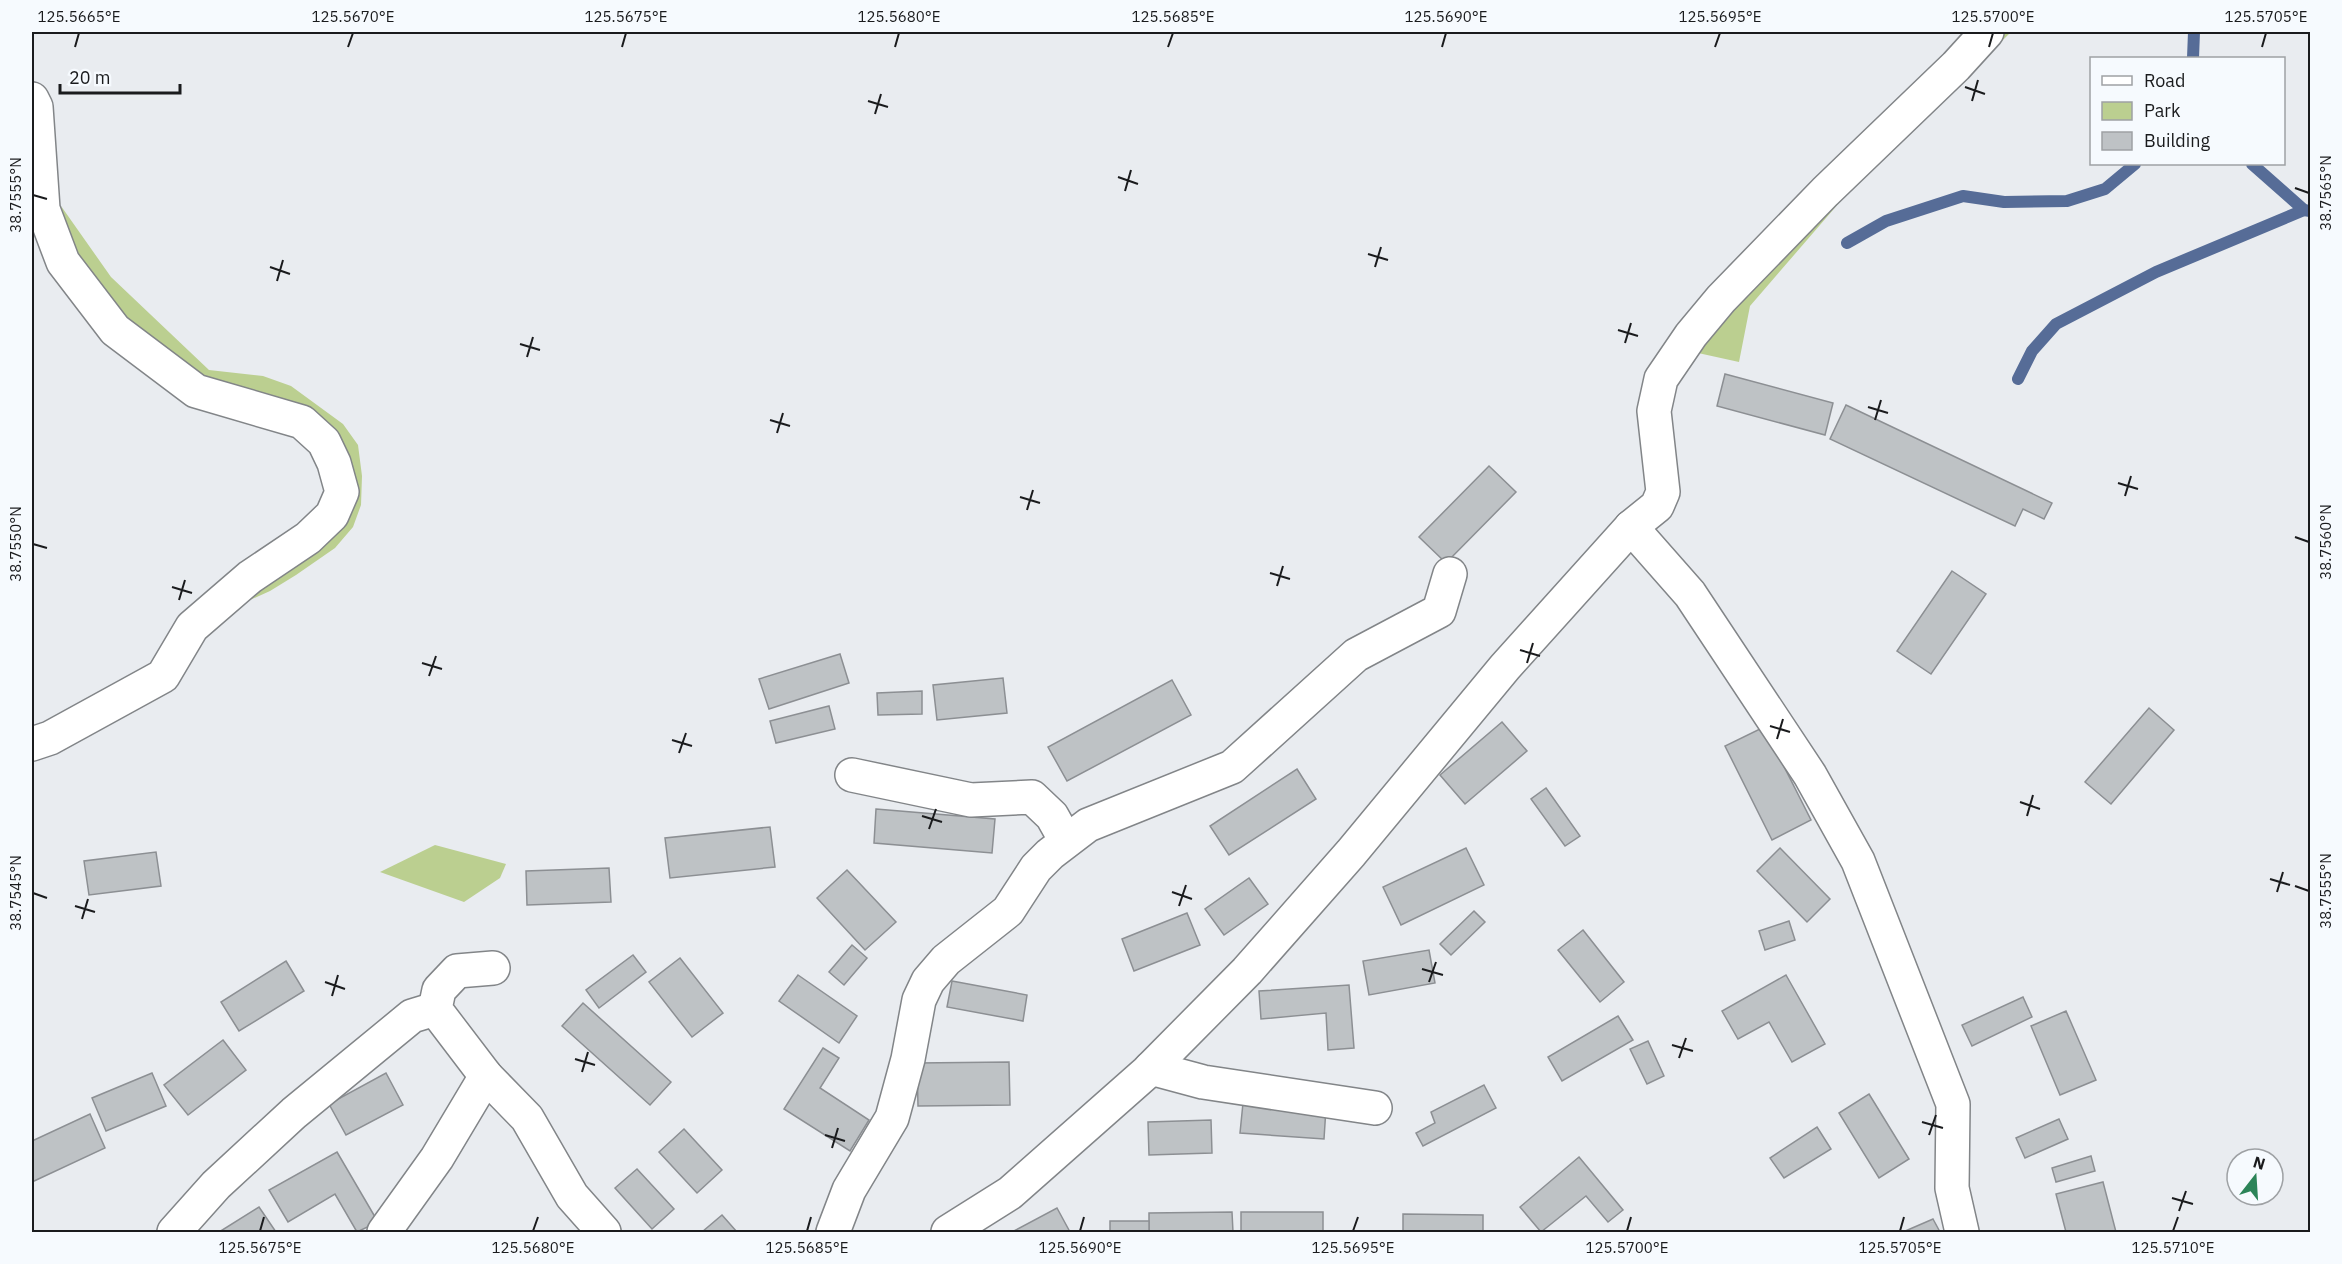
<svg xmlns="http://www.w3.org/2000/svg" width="2342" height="1264" viewBox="0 0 2342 1264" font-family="'IBM Plex Sans',sans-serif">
<rect width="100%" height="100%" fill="#e9ecf0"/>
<g fill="#bbcf90">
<path d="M2001 32H2011L1845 196 1750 306 1739 362 1689 351Z"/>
<path d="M61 206 111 277 209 370 263 376 291 386 343 424 358 445 362 476 361 505 353 527 335 548 296 575 270 591 223 612 315 544 342 453 224 394 124 328 71 248Z"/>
<path d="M435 845 506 864 500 878 464 902 380 872Z"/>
</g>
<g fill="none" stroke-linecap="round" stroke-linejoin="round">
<g stroke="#566c97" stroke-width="12">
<path d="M2193 58 2194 32"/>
<path d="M2252 164 2304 210 2310 211"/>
<path d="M1847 243 1886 221 1963 196 2004 202 2067 201 2105 189 2135 164"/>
<path d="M2018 379 2032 351 2056 324 2156 272 2304 210"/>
</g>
</g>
<g fill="#bec2c5" stroke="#8c8f93" stroke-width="1.5">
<path d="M1725 374 1833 403 1825 435 1717 406Z"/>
<path d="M1846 405 2052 503 2044 519 2023 509 2015 526 1830 439Z"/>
<path d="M1489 466 1516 492 1446 563 1419 537Z"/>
<path d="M1952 571 1986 594 1931 674 1897 651Z"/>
<path d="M840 654 849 683 769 709 759 679Z"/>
<path d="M1003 678 1007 713 937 720 933 685Z"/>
<path d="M1172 680 1191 715 1067 781 1048 747Z"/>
<path d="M922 691V714L878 715 877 693Z"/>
<path d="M829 706 835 729 776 743 770 721Z"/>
<path d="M2149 708 2174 730 2111 804 2085 782Z"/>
<path d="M1502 722 1527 751 1465 804 1440 775Z"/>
<path d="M1764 727 1811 820 1772 840 1725 746Z"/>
<path d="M1297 769 1316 799 1229 855 1210 826Z"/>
<path d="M1546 788 1580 836 1565 846 1531 799Z"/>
<path d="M876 809 995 819 992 853 874 843Z"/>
<path d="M770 827 775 867 670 878 665 838Z"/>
<path d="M1466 848 1484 885 1401 925 1383 887Z"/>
<path d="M1780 848 1830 899 1807 922 1757 871Z"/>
<path d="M156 852 161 886 89 895 84 861Z"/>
<path d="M609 868 611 902 527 905 526 871Z"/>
<path d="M847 870 896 922 865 950 817 898Z"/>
<path d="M1249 878 1268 904 1224 935 1205 909Z"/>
<path d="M1474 911 1485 922 1451 955 1440 944Z"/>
<path d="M1187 913 1200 945 1134 971 1122 939Z"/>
<path d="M1789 921 1795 940 1765 950 1759 931Z"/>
<path d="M1583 930 1624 982 1600 1002 1558 950Z"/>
<path d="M852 945 867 958 844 985 829 972Z"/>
<path d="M1429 950 1435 983 1369 995 1363 961Z"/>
<path d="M633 955 646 972 599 1008 586 990Z"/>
<path d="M680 958 723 1013 692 1037 649 982Z"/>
<path d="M286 961 304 991 239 1031 221 1002Z"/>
<path d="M798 975 857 1016 839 1043 779 1001Z"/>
<path d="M1786 975 1825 1044 1792 1062 1769 1022 1738 1039 1722 1011Z"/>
<path d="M952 981 1027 995 1023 1021 947 1007Z"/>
<path d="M1349 985 1354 1048 1328 1050 1326 1013 1261 1019 1259 991Z"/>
<path d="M2023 997 2032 1017 1972 1046 1962 1025Z"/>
<path d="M583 1003 671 1082 650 1105 562 1026Z"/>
<path d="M2066 1011 2096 1080 2060 1095 2031 1026Z"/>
<path d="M1618 1016 1633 1040 1562 1081 1548 1057Z"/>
<path d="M223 1040 246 1070 188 1115 164 1085Z"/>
<path d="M1648 1041 1664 1076 1647 1084 1630 1049Z"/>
<path d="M823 1048 839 1058 820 1088 869 1120 850 1151 784 1109Z"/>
<path d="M1009 1062 1010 1105 918 1106 917 1063Z"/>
<path d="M152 1073 166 1106 106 1131 92 1098Z"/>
<path d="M386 1073 403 1105 346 1135 329 1104Z"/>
<path d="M1484 1085 1496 1108 1423 1146 1416 1133 1435 1123 1431 1112Z"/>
<path d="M1869 1094 1909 1159 1879 1178 1839 1113Z"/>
<path d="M1243 1103 1326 1108 1324 1139 1240 1133Z"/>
<path d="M90 1114 105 1148 32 1182V1141Z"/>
<path d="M2059 1119 2068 1139 2025 1158 2016 1138Z"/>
<path d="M1211 1120 1212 1153 1149 1155 1148 1122Z"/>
<path d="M1817 1127 1831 1149 1784 1178 1770 1158Z"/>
<path d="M684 1129 722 1170 697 1193 659 1152Z"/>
<path d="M337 1152 378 1222 357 1232 335 1194 288 1222 269 1190Z"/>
<path d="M2091 1156 2095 1171 2056 1182 2052 1168Z"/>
<path d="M1579 1157 1623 1210 1608 1222 1586 1196 1541 1232 1520 1207Z"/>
<path d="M637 1169 674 1209 652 1229 615 1188Z"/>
<path d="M2103 1182 2116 1232H2066L2056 1194Z"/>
<path d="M259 1207 276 1232H219Z"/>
<path d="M1057 1208 1070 1232H1012Z"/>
<path d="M1232 1212 1233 1232H1149V1213Z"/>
<rect x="1241" y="1212" width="82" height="20"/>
<path d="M1403 1214 1483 1215V1232H1403Z"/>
<path d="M722 1215 737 1232H702Z"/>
<path d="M1933 1219 1940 1232H1903Z"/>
<rect x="1110" y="1221" width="39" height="11"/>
</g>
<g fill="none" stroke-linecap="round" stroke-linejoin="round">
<g stroke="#828588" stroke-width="36">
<g id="minor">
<path d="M32 99 36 107 43 209 63 262 115 330 196 391 302 422 324 442 334 463 342 492 332 515 308 538 250 577 192 627 163 676 50 738 32 744"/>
<path d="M1631 527 1690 594 1810 775 1858 861 1953 1104 1952 1188 1962 1232"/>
<path d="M852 775 971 800 1032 797 1052 816 1066 841"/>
<path d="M493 968 457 971 439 990 435 1009 486 1076 527 1118 572 1196 604 1232"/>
<path d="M1151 1068 1203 1082 1375 1108"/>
<path d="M174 1232 216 1185 294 1113 412 1016 435 1009"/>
<path d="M384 1232 437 1158 486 1076"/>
<path d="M833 1232 849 1190 892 1118 908 1059 919 1000 928 981 946 960 1008 911 1036 868 1050 854 1088 825 1232 767 1356 655 1439 611 1450 574"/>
<path d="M948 1232 1010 1193 1147 1072 1247 971 1351 853 1505 667 1631 527 1657 506 1663 492 1654 411 1661 379 1691 335 1721 299 1825 192 1956 66 1987 32"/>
</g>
</g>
<use href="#minor" stroke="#fff" stroke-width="33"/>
</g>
<path fill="none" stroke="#1a1b1d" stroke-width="2" d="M75 47 79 33M348 47 353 33M622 47 626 33M895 47 899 33M1168 47 1173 33M1442 47 1446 33M1715 47 1720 33M1989 47 1993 33M2262 47 2266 33M1965 87 1985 94M868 101 888 107M1972 101 1978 80M875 114 881 94M1118 177 1138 184M2295 188 2309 193M1125 191 1131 170M33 195 47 199M1368 254 1388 260M270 267 290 274M1375 267 1381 247M277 281 283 260M1618 330 1638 336M1625 343 1631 323M520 344 540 350M527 357 533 337M1868 407 1888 413M770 420 790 426M1875 420 1881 400M777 433 783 413M2118 483 2138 489M2125 496 2131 476M1020 497 1040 503M1027 510 1033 490M2295 537 2309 542M33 544 47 548M1270 573 1290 579M1277 586 1283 566M172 587 192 593M179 600 185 580M1520 650 1540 656M422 663 442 669M1527 663 1533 643M429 676 436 656M1770 726 1790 732M1777 739 1783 719M672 740 692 746M679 753 686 733M2020 802 2040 809M922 816 942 822M2027 816 2033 795M929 829 936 809M2270 879 2290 885M2295 886 2309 891M1172 892 1192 899M2277 892 2283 872M33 893 47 898M75 906 95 912M1179 906 1186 885M82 919 88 899M1422 969 1443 975M325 982 345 989M1429 982 1436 962M332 996 338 975M1672 1045 1693 1051M1679 1058 1686 1038M575 1059 595 1065M582 1072 588 1052M1922 1122 1943 1128M825 1135 845 1141M1929 1135 1936 1115M832 1148 838 1128M2172 1198 2193 1204M2179 1211 2186 1191M260 1231 264 1217M533 1231 538 1217M807 1231 811 1217M1080 1231 1084 1217M1353 1231 1358 1217M1627 1231 1631 1217M1900 1231 1904 1217M2173 1231 2178 1217"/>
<rect width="2342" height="1264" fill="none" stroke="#f6fafe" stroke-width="66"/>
<rect x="2090" y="57" width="195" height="108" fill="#f6fafe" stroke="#9ea1a4" stroke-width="1.5"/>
<rect x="2102" y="76" width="30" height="9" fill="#ffffff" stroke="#9ea1a4" stroke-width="1.5"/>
<text x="2144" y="87" font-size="18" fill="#1a1b1d">Road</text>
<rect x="2102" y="102" width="30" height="18" fill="#bbcf90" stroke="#9ea1a4" stroke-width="1.5"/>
<text x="2144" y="117" font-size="18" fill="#1a1b1d">Park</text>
<rect x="2102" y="132" width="30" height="18" fill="#bec2c5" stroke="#9ea1a4" stroke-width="1.5"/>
<text x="2144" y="147" font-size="18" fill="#1a1b1d">Building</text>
<g transform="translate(2255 1177) rotate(17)"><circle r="28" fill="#f6fafe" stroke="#9ea1a4" stroke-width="1.5"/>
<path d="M0-4.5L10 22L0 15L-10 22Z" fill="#2c8458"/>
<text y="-9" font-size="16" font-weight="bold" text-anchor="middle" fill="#1a1b1d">N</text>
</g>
<path d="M60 84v9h120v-9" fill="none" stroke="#1a1b1d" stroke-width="3"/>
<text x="69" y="84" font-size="18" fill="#1a1b1d" stroke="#f6fafe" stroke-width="4.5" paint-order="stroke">20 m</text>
<rect x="33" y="33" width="2276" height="1198" fill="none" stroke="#1a1b1d" stroke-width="2"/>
<g font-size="15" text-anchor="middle" fill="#1a1b1d">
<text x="79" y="22">125.5665°E</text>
<text x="353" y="22">125.5670°E</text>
<text x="626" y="22">125.5675°E</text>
<text x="899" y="22">125.5680°E</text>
<text x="1173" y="22">125.5685°E</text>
<text x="1446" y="22">125.5690°E</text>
<text x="1720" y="22">125.5695°E</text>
<text x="1993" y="22">125.5700°E</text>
<text x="2266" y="22">125.5705°E</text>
<text transform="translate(2326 193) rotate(-90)" y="5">38.7565°N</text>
<text transform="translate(16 195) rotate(-90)" y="5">38.7555°N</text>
<text transform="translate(2326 542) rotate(-90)" y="5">38.7560°N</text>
<text transform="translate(16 544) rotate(-90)" y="5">38.7550°N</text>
<text transform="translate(2326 891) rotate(-90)" y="5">38.7555°N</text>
<text transform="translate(16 893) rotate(-90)" y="5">38.7545°N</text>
<text x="260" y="1253">125.5675°E</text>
<text x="533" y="1253">125.5680°E</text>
<text x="807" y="1253">125.5685°E</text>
<text x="1080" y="1253">125.5690°E</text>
<text x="1353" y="1253">125.5695°E</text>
<text x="1627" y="1253">125.5700°E</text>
<text x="1900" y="1253">125.5705°E</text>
<text x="2173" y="1253">125.5710°E</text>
</g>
</svg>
